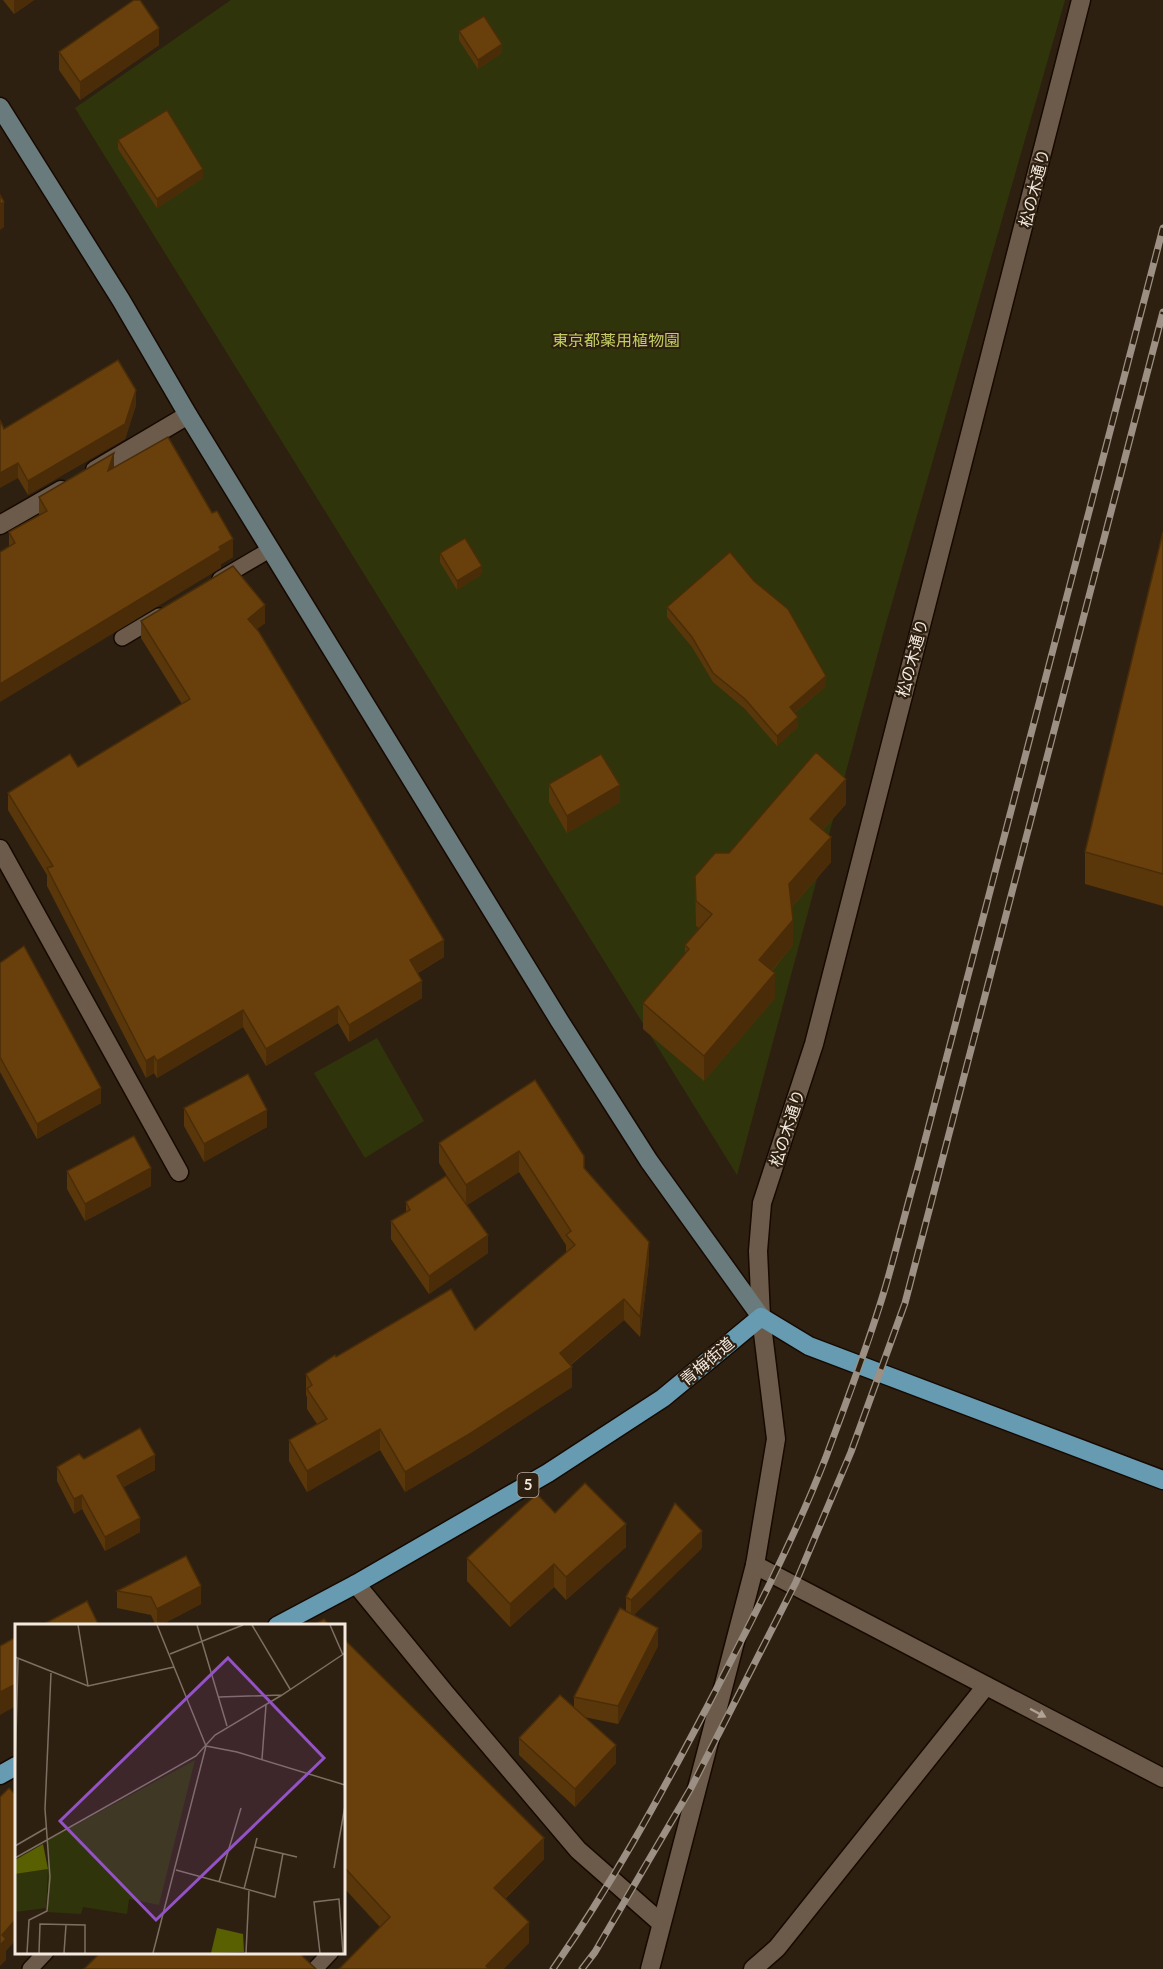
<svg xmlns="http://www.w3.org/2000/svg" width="1163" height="1969" viewBox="0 0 1163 1969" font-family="Lato,'Noto Sans JP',sans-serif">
<rect width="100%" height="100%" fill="#2e2011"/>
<g fill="#30340a">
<path d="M231 0H1065L885 627 737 1175 75 108Z"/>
<path d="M377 1038 424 1121 365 1158 314 1073Z"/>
</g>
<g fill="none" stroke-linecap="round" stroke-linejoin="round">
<g stroke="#160900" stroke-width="18">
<g id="lane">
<path d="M220 579 271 549"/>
<path d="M122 638 159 616"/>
<path d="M30 1969 46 1952"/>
<path d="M315 1969 331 1952"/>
</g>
</g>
<g stroke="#160900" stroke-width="21">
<g id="street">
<path d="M95 470 188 415"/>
<path d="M0 525 61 490"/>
<path d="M0 849 179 1172"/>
<path d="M755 1565 1163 1778"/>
<path d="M356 1584 445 1693 578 1850 661 1923"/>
<path d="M650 1969 755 1565 776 1439 761 1317 758 1251 762 1203 814 1044 1081 0"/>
<path d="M753 1969 777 1948 986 1686"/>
</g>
</g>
<g stroke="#160900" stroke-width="21">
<path id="secondary" d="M0 107 121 300 188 415 559 1020 649 1161 761 1317"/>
</g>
<g stroke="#160900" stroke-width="21">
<g id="primary">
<path d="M277 1626 356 1584 548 1473 663 1398 761 1317 809 1346 1163 1480"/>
<path d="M0 1775 16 1766"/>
</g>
</g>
<use href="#lane" stroke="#6c5b4a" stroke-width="15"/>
<use href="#street" stroke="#6c5b4a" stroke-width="18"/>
<use href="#secondary" stroke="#6a7b7d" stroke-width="18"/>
<use href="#primary" stroke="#679bb1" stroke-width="18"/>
<g stroke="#9b9083" stroke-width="7">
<g id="rail">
<path d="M553 1969C610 1887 658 1800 705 1711 748 1628 792 1544 826 1457 847 1400 869 1343 886 1285 897 1247 906 1209 917 1171L1163 228"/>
<path d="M582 1969 595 1952 691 1788 796 1582 851 1452 905 1303 1163 312"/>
</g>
</g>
<use href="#rail" stroke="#2e2011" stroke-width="4.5" stroke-dasharray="14" stroke-linecap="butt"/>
</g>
<g fill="#5a370a">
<path d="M3 0H34L14 14Z"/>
<path d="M459 31 502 53 478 69 459 40Z"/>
<path d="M159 45 80 100 59 70V52Z"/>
<path d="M118 140 203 178 157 208 118 149Z"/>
<path d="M136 405 125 439 28 495 18 478 4 429Z"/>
<path d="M114 468 233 557 221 564V568L9 547V532L39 515V497Z"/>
<path d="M1163 532V906L1085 884V852Z"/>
<path d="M440 553 482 574 457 590 440 562Z"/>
<path d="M667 607 826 686 795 713 798 727 777 746 745 709 713 682 692 647 667 617Z"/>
<path d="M141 621 265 623 257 629 444 957 418 973 422 998 349 1042 338 1023 266 1066 243 1027 157 1078 154 1073 146 1078 47 886V875L8 810V793L78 767 182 704 141 638Z"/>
<path d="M549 784 620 802 567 833 549 802Z"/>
<path d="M846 804 823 830 831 862 792 907 793 945 772 971 775 998 704 1081 643 1029V1003L685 954V945L699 928 696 926 695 876 729 853Z"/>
<path d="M0 963 101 1103 37 1139 0 1072Z"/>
<path d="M535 1080 584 1169 649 1262 640 1337 624 1320 571 1365 572 1387 471 1453 405 1492 380 1450 307 1492 289 1461V1440L317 1424 307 1409V1397L306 1395V1374L336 1357 475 1330 566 1253V1245L519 1172 467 1205 488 1253 429 1294 391 1239V1221L406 1212V1202L456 1190 439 1163V1143Z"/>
<path d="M184 1108 267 1127 204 1162 184 1126Z"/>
<path d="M67 1171 151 1186 85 1221 67 1189Z"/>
<path d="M84 1459 155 1470 123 1487 140 1532 105 1551 82 1509 74 1514 57 1481V1467Z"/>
<path d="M555 1513 626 1547 566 1600 554 1587 510 1627 467 1581V1558Z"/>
<path d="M702 1548 633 1615 658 1646 618 1724 584 1717 616 1763 575 1807 519 1755V1738L574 1709V1697L626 1612V1597Z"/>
<path d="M117 1591 201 1604 159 1626H156L151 1615 117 1608Z"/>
<path d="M344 1639 544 1859 505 1899 529 1943 380 1927 344 1888Z"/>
</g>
<g fill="#4a2d08">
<path d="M14 0H34L14 14Z"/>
<path d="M159 28V45L80 100V82Z"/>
<path d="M502 44V53L478 69V60Z"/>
<path d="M203 169V178L157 208V199Z"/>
<path d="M4 202V227L0 230V204Z"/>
<path d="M136 390V405L125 439 28 495V481Z"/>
<path d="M114 453V471H108Z"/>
<path d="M18 463V478L0 488V473Z"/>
<path d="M233 539V557L221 564V568L0 702V684Z"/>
<path d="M482 566V574L457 590V581Z"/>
<path d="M265 605V623L248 636V619Z"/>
<path d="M826 676V686L790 717V707Z"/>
<path d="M798 717V727L777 746V736Z"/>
<path d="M846 779V804L810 844V819Z"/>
<path d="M620 785V802L567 833V816Z"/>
<path d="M831 837V862L789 910V884Z"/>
<path d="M793 920V945L759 985V960Z"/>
<path d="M444 940V957L410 977V960Z"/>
<path d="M775 973V998L704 1081V1056Z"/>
<path d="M422 981V998L349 1042V1025Z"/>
<path d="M338 1006V1023L266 1066V1049Z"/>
<path d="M243 1010V1027L157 1078V1061Z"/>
<path d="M154 1056V1073L146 1078V1061Z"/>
<path d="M101 1088V1103L37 1139V1124Z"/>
<path d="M267 1110V1127L204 1162V1144Z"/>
<path d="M519 1151V1172L466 1206V1185Z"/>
<path d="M151 1168V1186L85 1221V1204Z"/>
<path d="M488 1235V1253L429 1294V1276Z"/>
<path d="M649 1242V1262L640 1337V1317Z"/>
<path d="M624 1299V1320L560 1373V1353Z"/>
<path d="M572 1367V1387L471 1453 405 1492V1472Z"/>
<path d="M380 1429V1450L307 1492V1471Z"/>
<path d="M155 1455V1470L117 1491V1476Z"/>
<path d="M82 1495V1509L74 1514V1499Z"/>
<path d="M140 1518V1532L105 1551V1537Z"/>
<path d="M626 1524V1547L566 1600V1577Z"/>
<path d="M702 1531V1548L631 1618V1600Z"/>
<path d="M554 1564V1587L510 1627V1604Z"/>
<path d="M201 1586V1604L159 1626H157V1609Z"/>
<path d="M658 1628V1646L618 1724V1706Z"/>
<path d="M16 1684V1706L0 1715V1692Z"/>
<path d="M616 1745V1763L575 1807V1789Z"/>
<path d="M544 1838V1859L494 1909V1888Z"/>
<path d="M16 1919V1940L6 1951V1960L0 1966V1945L2 1935Z"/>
<path d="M529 1922V1943L504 1969H486V1966Z"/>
</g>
<g fill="#69400c" stroke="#4a2d08" stroke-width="1.5">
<path d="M134 0H140L159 28 80 82 59 52Z"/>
<path d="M484 16 502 44 478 60 459 31Z"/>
<path d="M167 110 203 169 157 199 118 140Z"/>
<path d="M0 195 4 202 0 204Z"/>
<path d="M118 360 136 390 125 424 28 481 18 463 0 473V420L4 429Z"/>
<path d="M168 437 212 513 217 511 233 539 219 547 221 550 0 684V552L15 543 9 532 47 511 39 497 114 453 108 471Z"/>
<path d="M1163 532V874L1085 852Z"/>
<path d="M465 538 482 566 457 581 440 553Z"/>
<path d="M730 552 754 581 788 609 826 676 790 707 798 717 777 736 745 699 713 673 692 637 667 607Z"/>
<path d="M233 566 265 605 248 619 259 632 444 940 410 960 422 981 349 1025 338 1006 266 1049 243 1010 157 1061 154 1056 146 1061 47 868 53 866 8 793 70 754 78 767 190 699 141 621Z"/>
<path d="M816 752 846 779 810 819 831 837 789 884 793 920 759 960 775 973 704 1056 643 1003 689 949 685 945 712 914 696 901 695 876 715 853H729Z"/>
<path d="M601 754 620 785 567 816 549 784Z"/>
<path d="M24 946 101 1088 37 1124 0 1057V963Z"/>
<path d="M248 1074 267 1110 204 1144 184 1108Z"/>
<path d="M535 1080 584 1156V1168L649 1242 640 1317 624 1299 560 1353 572 1367 471 1433 405 1472 380 1429 307 1471 289 1440 327 1419 307 1389 312 1385 306 1374 335 1355 336 1357 451 1289 475 1330 575 1245 566 1235 571 1231 519 1151 466 1185 439 1143Z"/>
<path d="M134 1136 151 1168 85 1204 67 1171Z"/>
<path d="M446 1176 488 1235 429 1276 391 1221 410 1210 406 1202Z"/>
<path d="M140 1428 155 1455 117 1476 140 1518 105 1537 82 1495 74 1499 57 1467 79 1454 84 1459Z"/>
<path d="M585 1483 626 1524 566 1577 554 1564 510 1604 467 1558 537 1494 555 1513Z"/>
<path d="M675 1503 702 1531 631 1600 626 1597Z"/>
<path d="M186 1556 201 1586 157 1609 151 1597 117 1591Z"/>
<path d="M87 1601 99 1626H40Z"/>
<path d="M620 1608 658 1628 618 1706 574 1697Z"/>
<path d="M324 1619 330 1626H312Z"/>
<path d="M16 1637V1684L0 1692V1646Z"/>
<path d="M344 1639 544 1838 494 1888 529 1922 486 1966 489 1969H339L390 1917 344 1867Z"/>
<path d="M560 1695 616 1745 575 1789 519 1738Z"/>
<path d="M9 1788 16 1795V1919L2 1935 6 1939 0 1945V1797Z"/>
<path d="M100 1953H299L316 1969H84Z"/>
</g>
<defs><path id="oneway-solid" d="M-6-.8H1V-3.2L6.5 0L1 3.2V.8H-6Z" transform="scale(1.5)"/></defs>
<use fill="#b0a294" href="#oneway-solid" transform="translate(1038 1713) rotate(28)"/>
<g text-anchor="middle" stroke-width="4.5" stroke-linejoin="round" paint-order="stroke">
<rect fill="#2e2011" stroke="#b8ada1" stroke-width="1.5" x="517.5" y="1473" width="21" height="24" rx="4.5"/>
<g font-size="15" font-weight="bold" fill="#f3e9df">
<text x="528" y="1490">5</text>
</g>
<g font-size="16" fill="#f3e9df" stroke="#2e2011">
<text transform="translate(1034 188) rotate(-76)" y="6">松の木通り</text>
<text transform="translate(912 658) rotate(-75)" y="6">松の木通り</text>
<text transform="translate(787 1128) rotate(-72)" y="6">松の木通り</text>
<text transform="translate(707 1361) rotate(-40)" y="6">青梅街道</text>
</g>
<g font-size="16" fill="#c2ce60" stroke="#2e2011">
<text x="616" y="346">東京都薬用植物園</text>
</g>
</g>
<g transform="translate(15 1624)">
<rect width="330" height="330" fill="#2e2011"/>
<path d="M180 136 144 281 114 275 112 290 68 283 66 290 33 288V216ZM33 245 31 284 0 288V250Z" fill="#30340a"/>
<path d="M28 220 33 245 0 250V236ZM202 304 228 310 229 328 196 329Z" fill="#596001"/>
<path fill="none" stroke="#7d7063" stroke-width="1.5" d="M63 1 73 62M182 1 212 102M237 1 275 65M315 1 328 31M155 30 228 1M0 33 73 62 159 43M204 73 267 71 330 29M191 122 222 128 330 161M247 135 251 81M0 151 3 35M0 222 31 204M240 223 282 233M0 234 181 132 200 111 267 71M319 244 330 182M161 246 260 273 268 229M204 258 226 184M229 265 242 214M12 329 14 296 32 287 35 253 30 185 36 49M24 329 25 300 70 301V329M49 329 51 301M138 329 191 122 142 1M231 329 234 267M305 329 299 278 324 275 328 329"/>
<path fill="#9352c5" fill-opacity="0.15" stroke="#9352c5" stroke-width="3" d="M213 34 309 134 141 296 45 197Z"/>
<rect width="330" height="330" fill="none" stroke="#f3e9df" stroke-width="3"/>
</g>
</svg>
